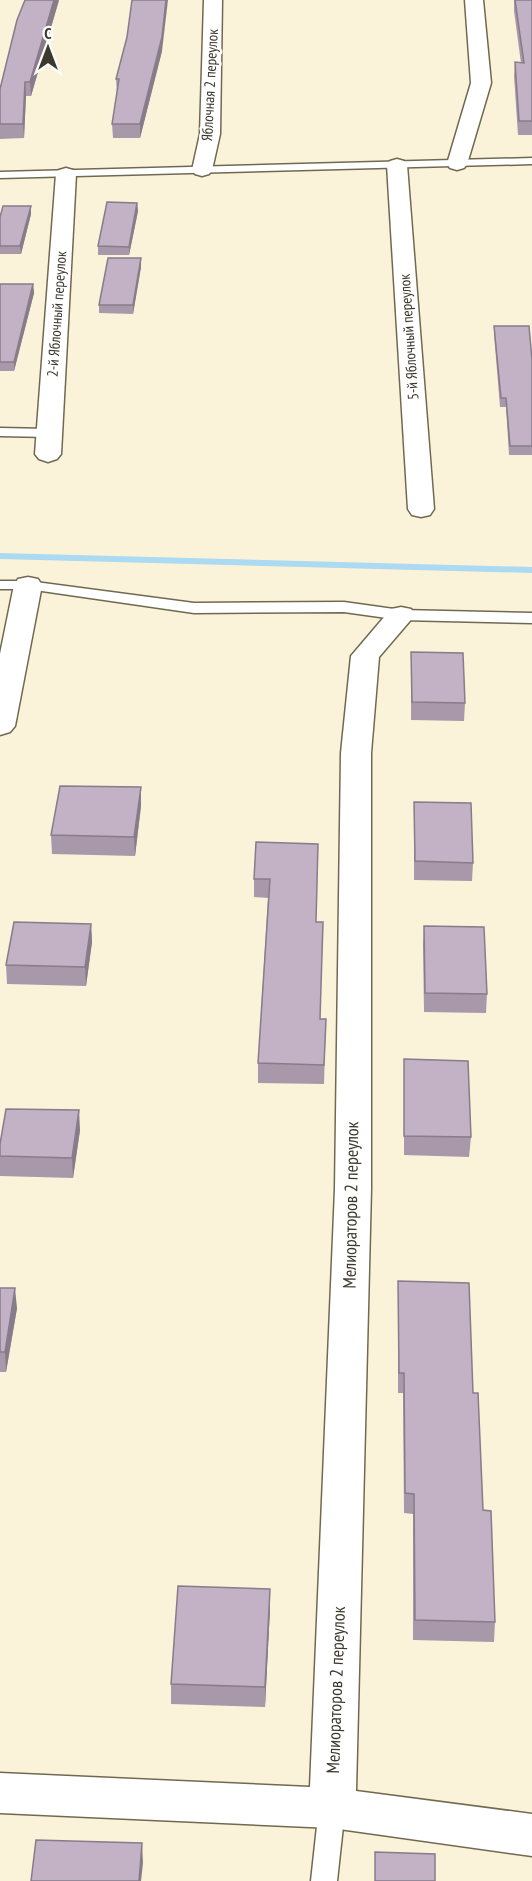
<svg xmlns="http://www.w3.org/2000/svg" width="532" height="1881" viewBox="0 0 532 1881" font-family="'PT Sans Narrow',sans-serif">
<rect width="100%" height="100%" fill="#fbf3d9"/>
<g fill="none" stroke-linecap="round" stroke-linejoin="round">
<path fill="#abdaf2" fill-rule="evenodd" d="M0 553 532 567V573L0 559Z"/>
<g stroke="#706952" stroke-width="3">
<g id="lane">
<path d="M532 158V164L0 178V172Z"/>
<path d="M0 428 49 429 56 433 49 437 0 436Z"/>
<path d="M0 581H28L194 603 344 602 401 610 532 613V623L401 620 344 612 194 613 28 589H0Z"/>
<path d="M332 1797 341 1800 345 1808 337 1881H311L319 1808 323 1800Z"/>
</g>
</g>
<g stroke="#706952" stroke-width="3">
<g id="street">
<path d="M204 0H222L220 134 212 170 209 174 202 176 195 174 192 170 200 134Z"/>
<path d="M465 0H483L491 83 467 164 464 168 457 170 450 168 447 164 471 83Z"/>
<path d="M397 159 404 161 407 165 434 509 430 515 421 517 412 515 408 509 387 165 390 161Z"/>
<path d="M66 168 73 170 76 174 61 454 57 459 48 462 39 459 35 454 56 174 59 170Z"/>
<path d="M28 577 38 579 42 585 15 726 10 732 0 735V654L14 585 18 579Z"/>
<path d="M401 607 411 609 415 615 379 657 371 753V1189L356 1791 532 1814V1856L332 1828 0 1813V1773L310 1787 335 1189 341 753 351 656 391 609Z"/>
</g>
</g>
<use href="#lane" fill="#fff" fill-rule="evenodd"/>
<use href="#street" fill="#fff" fill-rule="evenodd"/>
</g>
<g fill="#a898a9">
<path d="M59 0 31 96H26L24 138 0 139V89Z"/>
<path d="M514 0H532V135H518L514 76 515 62 521 63 514 11Z"/>
<path d="M127 37 162 51 140 138H113L112 124 117 93 116 79Z"/>
<path d="M137 203 138 211 129 255H98V246Z"/>
<path d="M31 214 21 254H0V217Z"/>
<path d="M141 267 133 314 99 313V305Z"/>
<path d="M0 284H33L34 293 14 371H0Z"/>
<path d="M494 326 532 360V455H509L506 407H500L494 334Z"/>
<path d="M411 652 465 703 464 721 411 720Z"/>
<path d="M414 802 473 863 472 881 414 880Z"/>
<path d="M141 806 135 856 52 854 51 835Z"/>
<path d="M256 842 316 922 320 1019H326L324 1084 258 1083V1063L268 898 254 897V879Z"/>
<path d="M91 924 92 942 86 986 7 984 6 965Z"/>
<path d="M424 926 487 994 486 1013 424 1012 423 945Z"/>
<path d="M404 1059 471 1137 469 1157 404 1155Z"/>
<path d="M80 1130 73 1178 0 1176V1156Z"/>
<path d="M398 1281 473 1393 483 1510 495 1622 494 1642 413 1640V1514L404 1513 403 1393H398Z"/>
<path d="M0 1288 17 1308 6 1372H0Z"/>
<path d="M270 1609 265 1707 171 1704V1684Z"/>
</g>
<g fill="#887c8a">
<path d="M54 0H59L31 96 30 82Z"/>
<path d="M166 0H168L162 51 140 138V124Z"/>
<path d="M25 82 26 96 24 138 23 124Z"/>
<path d="M137 203 138 211 129 255V247Z"/>
<path d="M31 206V214L21 254 20 246Z"/>
<path d="M141 258V267L133 314V305Z"/>
<path d="M33 284 34 293 14 371V362Z"/>
<path d="M141 787V806L135 856 134 837Z"/>
<path d="M91 924 92 942 86 986 85 967Z"/>
<path d="M79 1110 80 1130 73 1178 72 1158Z"/>
<path d="M15 1288 17 1308 6 1372 5 1352Z"/>
<path d="M270 1589V1609L265 1707V1687Z"/>
<path d="M142 1843 143 1863 141 1881H139Z"/>
</g>
<g fill="#c3b1c5" stroke="#887c8a" stroke-width="1.5">
<path d="M25 0H54L30 82H25L23 124H0V89L17 20Z"/>
<path d="M132 0H166L162 37 140 124H112L119 79H116L127 37Z"/>
<path d="M515 0H532V121H519L515 62 524 63Z"/>
<path d="M107 202 137 203 129 247 98 246Z"/>
<path d="M3 206H31L20 246H0V217Z"/>
<path d="M108 258H141L133 305H99Z"/>
<path d="M0 284H33L14 362H0Z"/>
<path d="M494 326H529L532 360V446H510L506 398H501Z"/>
<path d="M411 652 463 653 465 703 412 702Z"/>
<path d="M60 786 141 787 134 837 51 835Z"/>
<path d="M414 802 471 803 473 863 415 861Z"/>
<path d="M256 842 318 844 316 922H323L320 1019H326L324 1065 258 1063 270 879H254Z"/>
<path d="M14 922 91 924 85 967 6 965Z"/>
<path d="M424 926 484 927 487 994 425 993Z"/>
<path d="M404 1059 468 1061 471 1137 404 1136Z"/>
<path d="M6 1109 79 1110 72 1158 0 1156V1144Z"/>
<path d="M398 1281 469 1283 473 1393H478L483 1510 491 1511 495 1622 415 1620 414 1494 405 1493 404 1373H399Z"/>
<path d="M0 1288H15L5 1352H0Z"/>
<path d="M178 1586 270 1589 265 1687 171 1684Z"/>
<path d="M36 1840 142 1843 139 1881H31Z"/>
<path d="M375 1852 435 1854V1881H375Z"/>
</g>
<g text-anchor="middle" stroke-width="5" stroke-linejoin="round" paint-order="stroke">
<g font-size="15" fill="#3c392f" stroke="#fff">
<text transform="translate(210 85) rotate(-87)" y="5">Яблочная 2 переулок</text>
<text transform="translate(57 314) rotate(-86)" y="5">2-й Яблочный переулок</text>
<text transform="translate(409 337) rotate(-94)" y="5">5-й Яблочный переулок</text>
</g>
<g font-size="18" fill="#3c392f" stroke="#fff">
<text transform="translate(351 1205) rotate(-89)" y="6">Мелиораторов 2 переулок</text>
<text transform="translate(336 1690) rotate(-88)" y="6">Мелиораторов 2 переулок</text>
</g>
</g>
<g transform="translate(48 48)" stroke="#ffffff" stroke-width="4.5" paint-order="stroke">
<path d="M0-4.5L10 22L0 15L-10 22Z" fill="#3c392f"/>
<text y="-9" font-size="16" font-weight="bold" text-anchor="middle" fill="#3c392f">С</text>
</g>
</svg>
